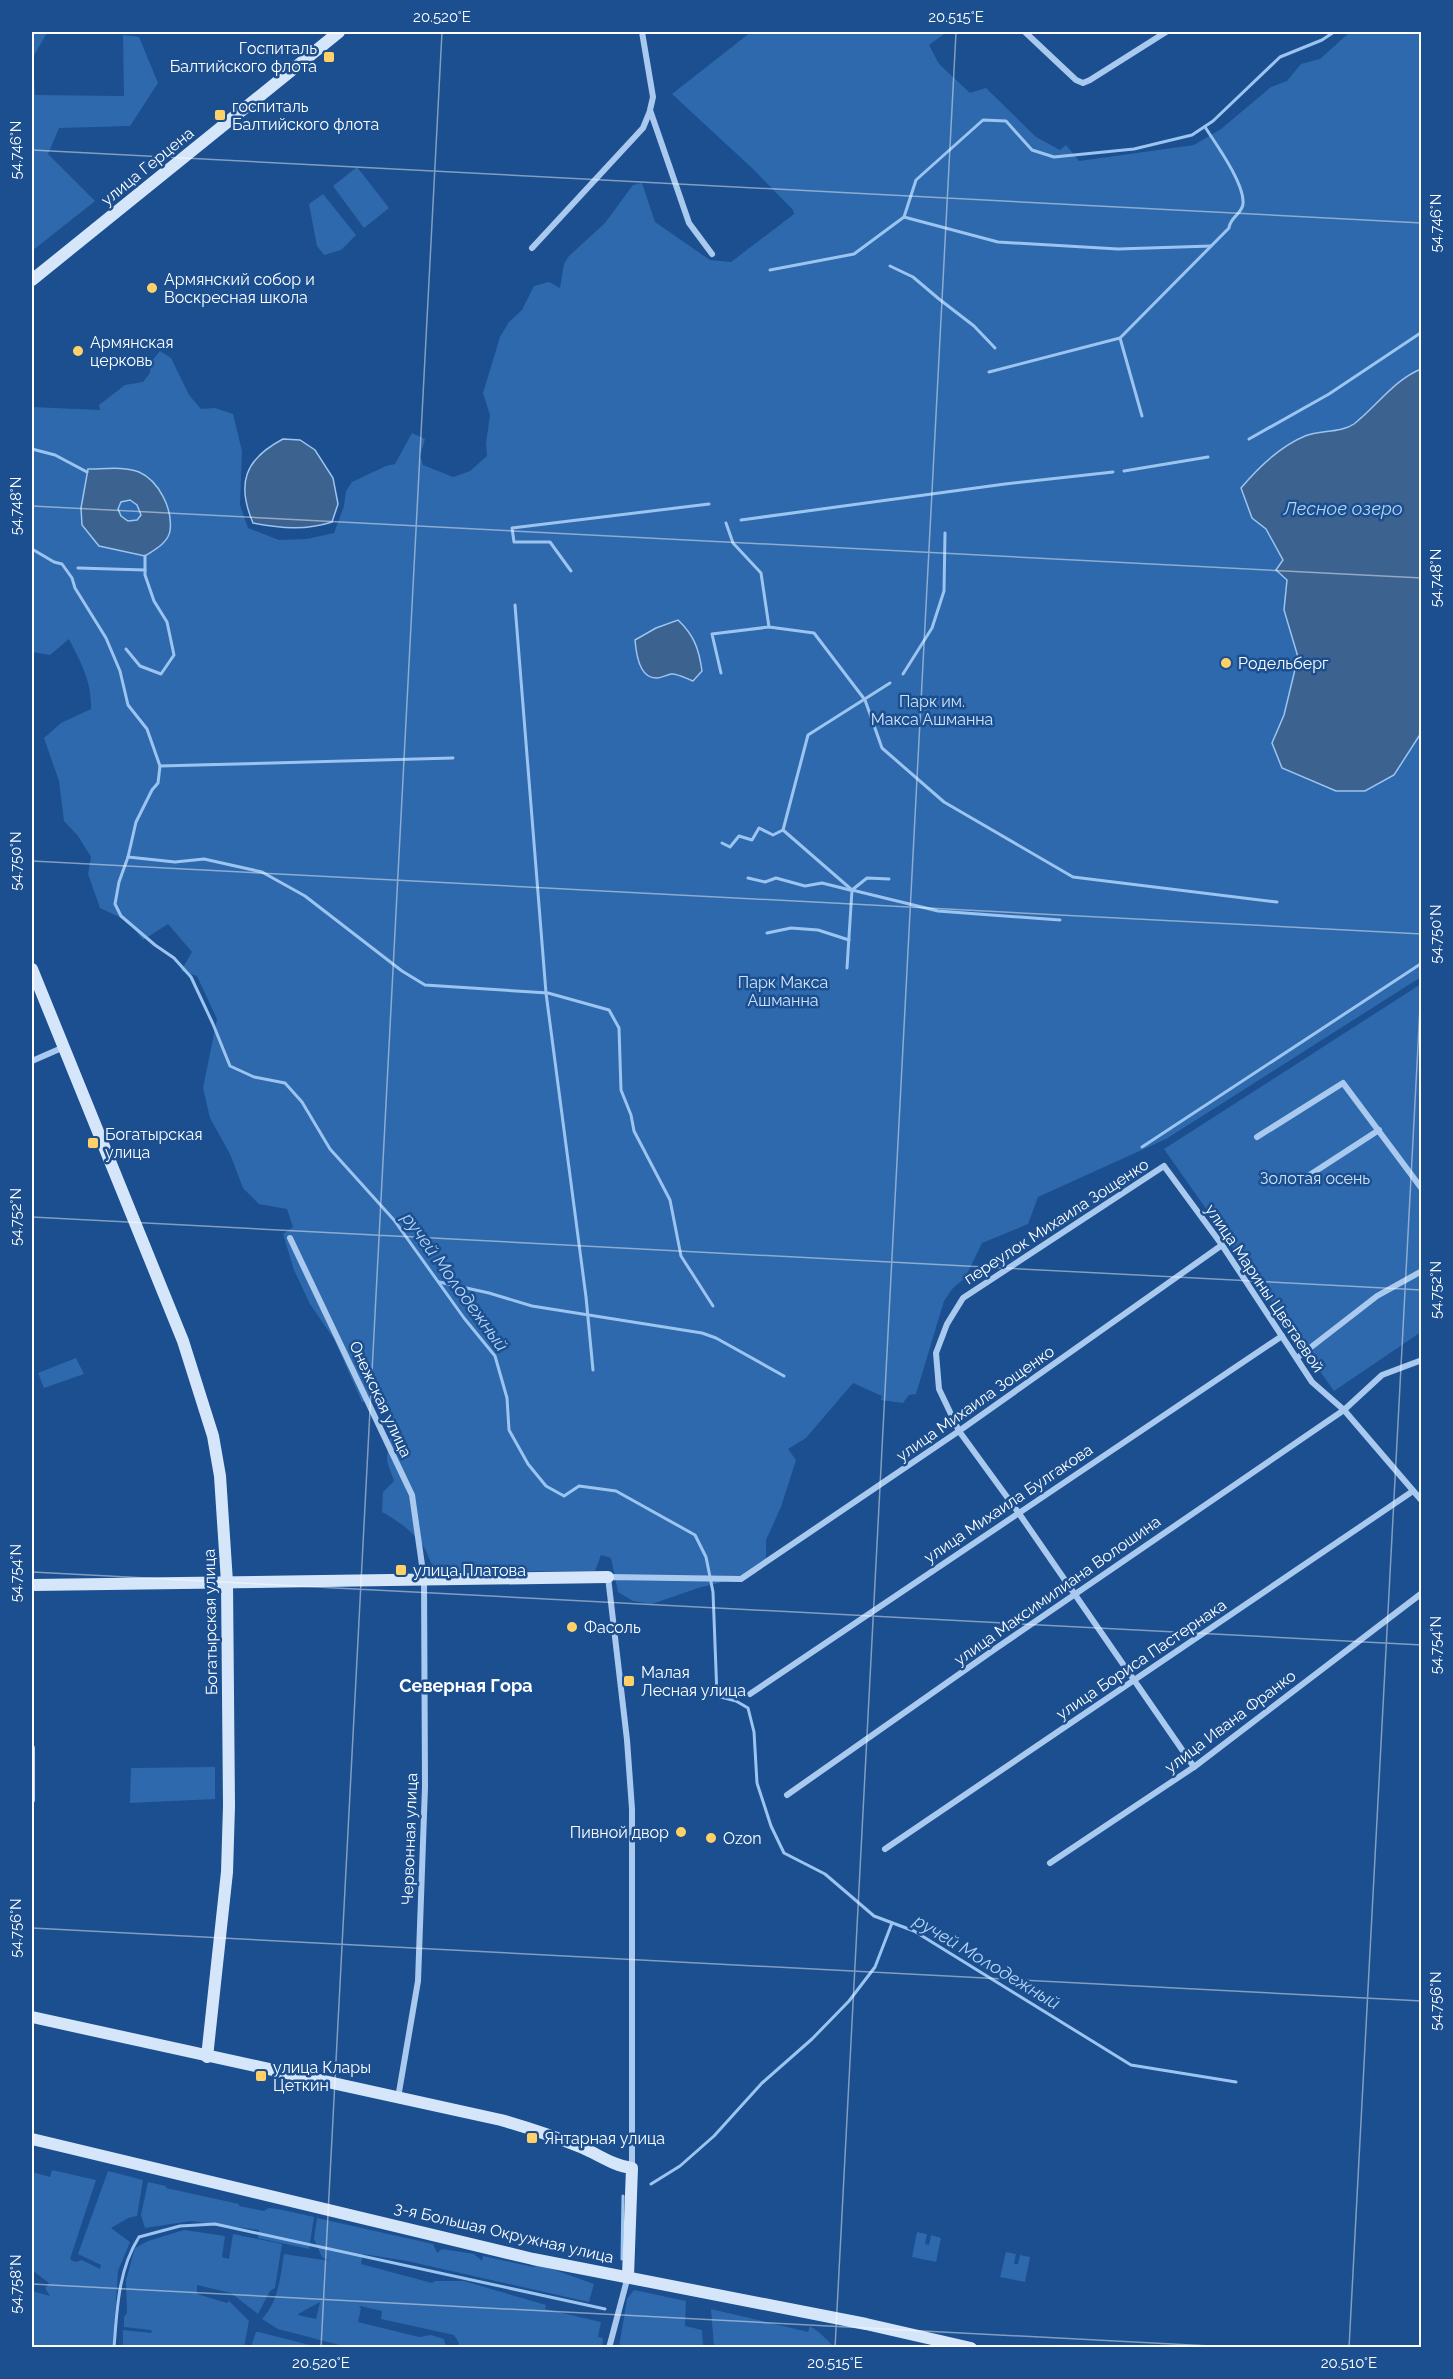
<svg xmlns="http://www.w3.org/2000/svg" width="1453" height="2379" viewBox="0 0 1453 2379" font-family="Raleway,sans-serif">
<rect width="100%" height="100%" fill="#1b4f8f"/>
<g fill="#2e69ad" fill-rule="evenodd">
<path d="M32 32 47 33 33 57 35 95 124 96 123 35 139 37 158 83 130 126 59 128 48 154 95 201 32 251Z"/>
<path d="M751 32H947L929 45 939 64 970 93 986 88 1036 137 1060 150 1066 145 1079 161 1194 145 1221 129 1271 87 1287 81 1301 64 1320 59 1350 32H1421V977L1166 1139 1038 1197 1028 1224 982 1243 965 1278 953 1288 944 1301 916 1394 909 1395 903 1403 881 1400 882 1396 853 1383 806 1438 788 1449 796 1460 781 1507 766 1540V1557L755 1574 698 1588 652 1604 633 1601 618 1592 611 1558 601 1555 595 1571 438 1572C431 1565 430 1560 426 1551 419 1536 396 1519 382 1512L383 1492 394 1481C392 1474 387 1465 387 1458 388 1433 402 1415 380 1396L362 1402 334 1339 310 1304 294 1270 283 1234 293 1227 287 1209 259 1204 243 1188 230 1154 210 1118 203 1088 217 1019 197 976 181 971 192 952 168 924 143 940 128 921 100 908 88 874 91 857 78 836 64 821 59 781 44 738 61 723 91 709C92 682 81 663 69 639L50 655 32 652V407L100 410 99 405 125 385 143 382 150 373 151 362 160 351 171 358 189 395 201 409 215 408 233 414 242 451 240 505 248 528 279 540 307 539 334 533 344 506 346 491 352 482 386 466 395 464 412 433 425 439 420 456 423 465 453 477 470 471 487 456 486 443 490 415 483 393 500 337 509 322 522 310 534 286 549 282 560 288 564 264 569 256 605 223 633 185 642 183 655 222 710 260 731 262 794 214 793 210 753 169 672 94Z"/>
<path d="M357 167 389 208 364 228 333 186Z"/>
<path d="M323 194 356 235 341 250 324 255 317 246 309 204Z"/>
<path d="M1421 984V1332L1334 1391 1164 1149Z"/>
<path d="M76 1358 84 1374 44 1388 38 1373Z"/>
<path d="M215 1767V1799L130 1803 131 1768Z"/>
<path d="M52 2170 96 2180 70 2259 75 2262 82 2260 100 2269 101 2265 78 2254 108 2171 143 2180 137 2216 128 2218 111 2228 130 2242 118 2271 113 2347H32V2291L50 2296 45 2288 49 2283 32 2270V2172L50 2177Z"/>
<path d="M148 2182 166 2186V2188L239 2204V2206L264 2211 269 2208 278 2209 314 2217 309 2249 258 2238 259 2230 191 2221 145 2228 141 2215Z"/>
<path d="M317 2218 433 2244 437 2253 442 2249 474 2254 482 2261 483 2256 533 2267 541 2265 594 2284 589 2302 407 2261 363 2254 361 2264 432 2283 435 2281H464L546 2305 545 2309 601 2322 598 2337 603 2338 602 2347H457L459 2343 454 2335 381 2319 382 2311 360 2306 359 2307 361 2308 358 2322 419 2337 431 2335 444 2339 446 2347H347L278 2329 262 2319C279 2300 280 2278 284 2254L330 2261 322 2257 314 2239ZM320 2302 316 2319 298 2315V2314Z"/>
<path d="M184 2230 225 2236 222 2257 229 2259 233 2234 282 2244 275 2288 270 2291 258 2314 231 2293 197 2285V2294L227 2303 229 2301 249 2321 244 2347H123V2330L152 2333 151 2330 124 2327V2317L127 2313 126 2280 135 2248 148 2241Z"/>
<path d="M917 2232 927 2234 925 2244 929 2245 931 2235 941 2238 936 2262 912 2257Z"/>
<path d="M1006 2252 1016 2254 1014 2264H1018L1020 2255 1030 2257 1025 2282 1000 2277Z"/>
<path d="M634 2290 686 2301 685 2326 702 2330 703 2347H619L627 2299Z"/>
<path d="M711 2309 808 2332 810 2326 820 2333 834 2347H714Z"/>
<path d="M256 2332H259L317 2347H251Z"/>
</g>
<g fill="#3c6290" stroke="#9cc4f0" stroke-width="1.5" fill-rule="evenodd">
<path d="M1421 369 1422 551 1420 552 1422 557 1421 733 1394 775 1365 791H1336L1282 768 1272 743 1284 715 1298 657 1284 610 1287 580 1276 570 1283 560 1266 529 1252 518 1241 488C1257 469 1281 446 1305 436 1320 430 1341 433 1354 424 1377 406 1394 380 1421 369Z"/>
<path d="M283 439 300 440 315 450 333 478 338 504 332 522C304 531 281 528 253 523 236 483 245 459 283 439Z"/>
<path d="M88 469C103 469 125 466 139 472 159 481 173 509 170 531 168 543 154 550 145 556L99 546 82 525 81 508ZM130 500 137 505 141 515 137 520 128 521 121 516 118 509 121 502Z"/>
<path d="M678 620C694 635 699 649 702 671L693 681C687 679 677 673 671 674 666 675 662 678 657 678 639 679 636 653 635 640L656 628Z"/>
</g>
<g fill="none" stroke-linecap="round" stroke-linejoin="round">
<g stroke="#9cc4f0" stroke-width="3">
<path d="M904 217 998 242 1118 249 1211 246"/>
<path d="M890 266 913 277 939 299 974 326 995 348"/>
<path d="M770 270 854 254 904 217 916 180 983 120 1006 121 1032 150 1054 157 1134 149 1192 135 1213 121 1280 57 1322 40 1334 32"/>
<path d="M1120 338 1142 416"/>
<path d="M989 372 1120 338 1229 228C1230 217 1242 214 1243 204 1245 184 1216 144 1205 127"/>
<path d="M1249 439 1329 394 1422 332"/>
<path d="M32 449 55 455 87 472"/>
<path d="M1124 471 1208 457"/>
<path d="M741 520 1005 484 1113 472"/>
<path d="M726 523 733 543 761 573 769 627 814 633 865 700 882 748 944 802 1073 877 1277 902"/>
<path d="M32 549 54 562 62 564 72 578 75 588 106 638 120 671 128 705 147 729 160 766 158 783 152 790 136 822 128 857 119 882 115 904 121 916 155 945 174 958 191 977 213 1024 230 1066 254 1077 285 1083 302 1102 330 1149 394 1220 464 1318 495 1356 507 1398 509 1430 528 1464 546 1486 564 1496 579 1486 616 1491 695 1535 706 1557 713 1592 717 1696 736 1701 748 1708 754 1732 757 1783 771 1826 784 1853 825 1874 874 1916 914 1931 1131 2065 1236 2082"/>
<path d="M78 568 145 570"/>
<path d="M571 571 550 542H514L512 528 709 504"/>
<path d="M515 605 546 993 586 1297 593 1370"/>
<path d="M126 649 140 666 161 674 174 655 167 622 154 601 145 575V556"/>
<path d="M721 673 712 634 769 627"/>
<path d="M903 674 932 628 944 591 945 533"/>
<path d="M890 683 808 735 783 830 852 890 938 911 1060 920"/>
<path d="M160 766 453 758"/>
<path d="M722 843 730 847 739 836 752 840 759 828 773 835 783 830"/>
<path d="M128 857 175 862 204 859 262 872 305 896 402 971 425 985 548 993 609 1010 619 1028 621 1090 631 1115 634 1131 670 1200 681 1256 713 1306"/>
<path d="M748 878 765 882 776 878 805 886 822 883 850 890"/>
<path d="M767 933 791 928 818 930 849 940"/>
<path d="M847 968 852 890 867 878 889 879"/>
<path d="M1142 1147 1422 963"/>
<path d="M439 1282 489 1293 532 1306 702 1333 716 1338 784 1376"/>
<path d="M651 2184 680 2166 714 2136 762 2083 812 2039 849 2001 875 1967 892 1923"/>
<path d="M622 2259 623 2196"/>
<path d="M114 2348C117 2310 118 2270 139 2237L180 2226 215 2224 605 2309"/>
</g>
<g stroke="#a9c9ee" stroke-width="6">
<path d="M642 32 653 97 650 110 689 223 712 254"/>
<path d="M1025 32 1076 80 1083 83 1090 80 1166 32"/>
<path d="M532 248 643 128 650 111"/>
<path d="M32 1061 64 1047"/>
<path d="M1257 1137 1343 1083 1422 1189"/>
<path d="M1305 1178 1379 1130"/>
<path d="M290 1238 412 1495 424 1579 425 1787 418 1981 398 2098"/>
<path d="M1297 1358 1377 1296 1422 1271"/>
<path d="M750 1694 1282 1336"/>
<path d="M32 1748V1800"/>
<path d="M1194 1767 1018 1512 959 1431 939 1389 936 1353 947 1324 963 1298 1164 1166 1222 1245 1312 1382 1344 1410 1422 1501"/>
<path d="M787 1795 995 1649 1344 1410 1382 1375 1422 1360"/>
<path d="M885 1849 1413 1491"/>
<path d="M1050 1863 1194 1767 1422 1593"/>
<path d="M632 2168V1809L627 1740 608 1577 741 1579 959 1431 1222 1245"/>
<path d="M609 2348 628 2276"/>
</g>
<g stroke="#d6e6fa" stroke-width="12">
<path d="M32 280 339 32"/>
<path d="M32 969 183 1341 213 1436 220 1476 227 1582 229 1806 227 1872 207 2057"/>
<path d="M32 1585 608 1577"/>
<path d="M32 2017 501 2120C529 2128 556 2137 583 2148 599 2155 614 2166 632 2168L628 2276"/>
<path d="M32 2139 533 2259 866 2324 971 2348"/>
</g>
</g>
<path fill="none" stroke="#fff" stroke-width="1.5" stroke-opacity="0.45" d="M32 150 1422 223M32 506 1422 578M32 861 1422 934M32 1217 1422 1290M32 1572 1422 1645M32 1928 1422 2001M32 2284 1248 2348M321 2348 442 32M835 2348 956 32M1349 2348 1422 970"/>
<g fill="#ffd166" stroke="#1b4f8f" stroke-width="2">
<rect x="323" y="51" width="12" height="12" rx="3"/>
<rect x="214" y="109" width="12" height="12" rx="3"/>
<circle cx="152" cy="288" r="6"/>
<circle cx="78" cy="351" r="6"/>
<circle cx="1226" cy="663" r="6"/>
<rect x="87" y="1137" width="12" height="12" rx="3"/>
<rect x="395" y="1564" width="12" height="12" rx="3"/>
<circle cx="572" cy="1627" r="6"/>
<rect x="623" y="1675" width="12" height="12" rx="3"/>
<circle cx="681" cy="1832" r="6"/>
<circle cx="711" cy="1838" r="6"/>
<rect x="255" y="2070" width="12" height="12" rx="3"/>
<rect x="526" y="2132" width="12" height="12" rx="3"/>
</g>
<g text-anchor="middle" stroke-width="5" stroke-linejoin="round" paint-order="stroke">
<g font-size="16" fill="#fff" stroke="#1b4f8f" text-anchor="start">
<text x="317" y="54" text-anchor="end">Госпиталь<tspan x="317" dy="18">Балтийского флота</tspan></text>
<text x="232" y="112">госпиталь<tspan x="232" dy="18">Балтийского флота</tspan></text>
<text x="164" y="285">Армянский собор и<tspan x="164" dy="18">Воскресная школа</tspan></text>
<text x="90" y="348">Армянская<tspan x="90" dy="18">церковь</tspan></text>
<text x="1238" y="669">Родельберг</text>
<text x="105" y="1140">Богатырская<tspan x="105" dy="18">улица</tspan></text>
<text x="413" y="1576">улица Платова</text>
<text x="584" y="1633">Фасоль</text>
<text x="641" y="1678">Малая<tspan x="641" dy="18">Лесная улица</tspan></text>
<text x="669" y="1838" text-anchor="end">Пивной двор</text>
<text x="723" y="1844">Ozon</text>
<text x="273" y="2073">улица Клары<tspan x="273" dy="18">Цеткин</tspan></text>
<text x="544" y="2144">Янтарная улица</text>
</g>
<g font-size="16" fill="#fff" stroke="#1b4f8f">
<text transform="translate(147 166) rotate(-39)" y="6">улица Герцена</text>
<text transform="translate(1056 1221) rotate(-33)" y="6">переулок Михаила Зощенко</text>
<text transform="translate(1265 1288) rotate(56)" y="6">улица Марины Цветаевой</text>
<text transform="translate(381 1399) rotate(65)" y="6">Онежская улица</text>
<text transform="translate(975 1403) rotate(-35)" y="6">улица Михаила Зощенко</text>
<text transform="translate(1008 1503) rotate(-34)" y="6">улица Михаила Булгакова</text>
<text transform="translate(1057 1590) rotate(-35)" y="6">улица Максимилиана Волошина</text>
<text transform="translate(210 1622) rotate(-91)" y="6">Богатырская улица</text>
<text transform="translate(1141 1659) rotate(-34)" y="6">улица Бориса Пастернака</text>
<text transform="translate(1230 1721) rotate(-37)" y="6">улица Ивана Франко</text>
<text transform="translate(409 1839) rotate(-88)" y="6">Червонная улица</text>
<text transform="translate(504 2232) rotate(13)" y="6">3-я Большая Окружная улица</text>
</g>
<g font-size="16" fill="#cfe3fa" stroke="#1b4f8f">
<text x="932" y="707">Парк им.<tspan x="932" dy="18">Макса Ашманна</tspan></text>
<text x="783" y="988">Парк Макса<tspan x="783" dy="18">Ашманна</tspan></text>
<text x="1315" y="1184">Золотая осень</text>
</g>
<g font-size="18" font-style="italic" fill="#b5d3f5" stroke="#1b4f8f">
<text x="1343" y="515">Лесное озеро</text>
<text transform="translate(455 1282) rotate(54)" y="6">ручей Молодежный</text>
<text transform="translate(987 1962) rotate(31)" y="6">ручей Молодежный</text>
</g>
<g font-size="18" font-weight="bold" fill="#fff" stroke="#1b4f8f">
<text x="466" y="1692">Северная Гора</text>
</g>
</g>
<rect width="1453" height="2379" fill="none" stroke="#1b4f8f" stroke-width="66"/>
<rect x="33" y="33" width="1387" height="2313" fill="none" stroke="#fff" stroke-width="2"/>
<g font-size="15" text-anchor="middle" fill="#fff">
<text x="442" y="22">20.520°E</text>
<text x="956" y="22">20.515°E</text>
<text transform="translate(16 150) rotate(-90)" y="5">54.746°N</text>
<text transform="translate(1436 223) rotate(-90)" y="5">54.746°N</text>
<text transform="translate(16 506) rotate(-90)" y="5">54.748°N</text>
<text transform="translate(1436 578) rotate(-90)" y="5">54.748°N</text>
<text transform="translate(16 861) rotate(-90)" y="5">54.750°N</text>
<text transform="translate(1436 934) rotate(-90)" y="5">54.750°N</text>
<text transform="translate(16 1217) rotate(-90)" y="5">54.752°N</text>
<text transform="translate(1436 1290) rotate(-90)" y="5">54.752°N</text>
<text transform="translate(16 1573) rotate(-90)" y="5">54.754°N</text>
<text transform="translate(1436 1645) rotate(-90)" y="5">54.754°N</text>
<text transform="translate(16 1928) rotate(-90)" y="5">54.756°N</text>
<text transform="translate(1436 2001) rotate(-90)" y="5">54.756°N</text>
<text transform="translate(16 2284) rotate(-90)" y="5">54.758°N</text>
<text x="321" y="2368">20.520°E</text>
<text x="835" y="2368">20.515°E</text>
<text x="1349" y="2368">20.510°E</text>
</g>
</svg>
